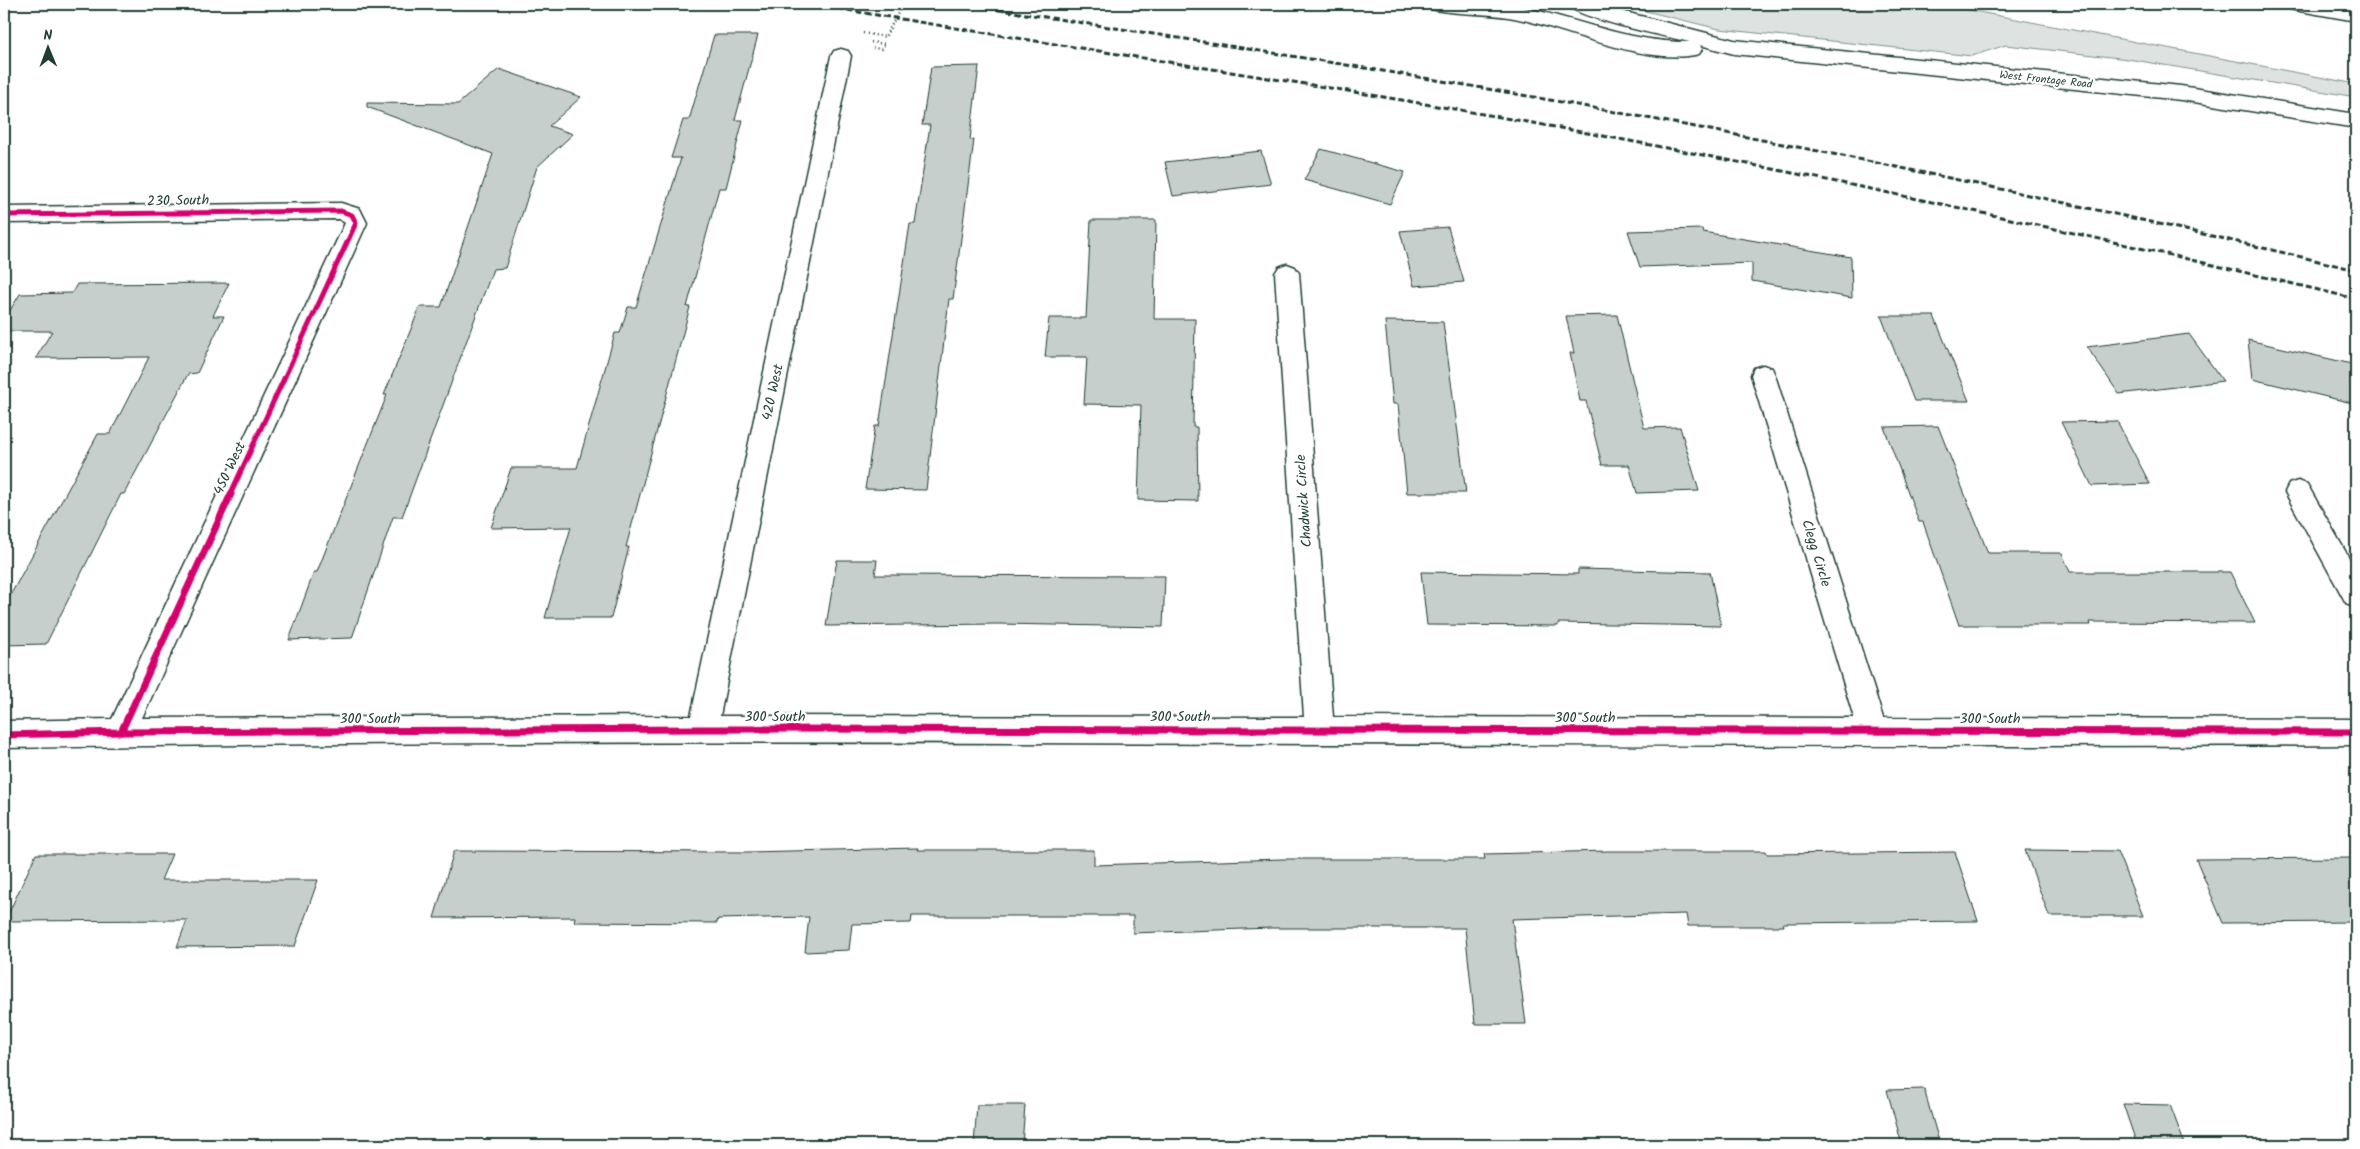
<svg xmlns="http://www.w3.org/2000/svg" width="2360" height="1149" viewBox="0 0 2360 1149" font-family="Kalam,sans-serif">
<rect width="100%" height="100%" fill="#fff"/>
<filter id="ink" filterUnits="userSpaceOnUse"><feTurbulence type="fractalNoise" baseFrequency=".02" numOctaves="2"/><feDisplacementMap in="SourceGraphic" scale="10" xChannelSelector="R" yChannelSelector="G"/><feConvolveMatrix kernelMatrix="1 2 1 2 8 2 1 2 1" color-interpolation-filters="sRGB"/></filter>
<g filter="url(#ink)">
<path fill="#dee3e2" stroke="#7e908b" d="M1617 4H1937L2356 84V97L2128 59 2006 45 1972 56 1719 29Z"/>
<g fill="#c7cfcc" stroke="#1f3d34">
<path d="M714 35H758L735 120H743L726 188H719L687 307H690L626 547H629L611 618H545L571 527 491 528 511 468H577L615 333H620L628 307H636L681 158H671L683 120H689Z"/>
<path d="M979 66 970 140H974L953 299H949L926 490 865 489 875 426H879L910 224H915L930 125H922L931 67Z"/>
<path d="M499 69 581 97 549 126 573 134 537 167 505 268 493 269 402 517H393L352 638 289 640 314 572H317L387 395H384L420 307H441L493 154 367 107V103L458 104Z"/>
<path d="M1321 149 1405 172 1390 204 1304 180Z"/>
<path d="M1261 151 1271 184 1173 196 1165 162Z"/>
<path d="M1091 220H1156L1154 319H1195L1193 427H1197L1198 501 1138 500 1141 405 1084 404 1087 357H1045L1049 318H1086Z"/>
<path d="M1448 227 1464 282 1414 286 1400 231Z"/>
<path d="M1702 229 1703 232 1851 257 1852 298 1752 281V263L1640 267 1628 231Z"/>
<path d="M229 283 213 316H224L197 373 188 374 124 494H121L46 644 4 645V607L98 434H110L149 357 36 358 52 331H4V320L20 294 72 293 77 284Z"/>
<path d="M1617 315 1644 428 1680 427 1699 491 1637 493 1629 465H1602L1586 401H1580L1570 353H1574L1566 316Z"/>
<path d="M1881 316H1934L1969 401H1914Z"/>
<path d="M1385 321 1443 322 1466 493H1407L1398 404H1393Z"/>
<path d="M2189 334 2223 381 2119 394 2087 347Z"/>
<path d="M2248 340 2356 365V404L2252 379Z"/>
<path d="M2117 421 2150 484 2092 486 2061 422Z"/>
<path d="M1938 426 1988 553H2062L2070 572H2230L2255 623 2090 622 2091 625H1959L1923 522H1919L1884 427Z"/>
<path d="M837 560H877L875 575 1165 576 1163 627 998 624 826 626Z"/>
<path d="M1578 569 1710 572 1721 626 1558 623V626L1427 625 1421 572 1578 574Z"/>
<path d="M918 848 917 850H1094V865L1282 859H1485L1484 854 1609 851H1766L1767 854 1955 852 1978 921 1783 923 1784 926H1688L1686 914 1512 919 1526 1024H1475L1465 928H1271L1133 933V916H912L911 923 852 924 849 950 805 952 809 917 718 919 717 923 574 922 575 917 434 918 454 851 748 852Z"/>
<path d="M2025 850 2117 851 2143 916H2049Z"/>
<path d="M36 854H172L161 880H318L295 946 177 947 187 920 5 921Z"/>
<path d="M2356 858V922L2223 923 2196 859Z"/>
<path d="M1924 1089 1940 1145H1902L1887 1090Z"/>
<path d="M2123 1104 2170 1105 2185 1145H2137Z"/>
<path d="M977 1105H1025L1022 1145H974Z"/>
</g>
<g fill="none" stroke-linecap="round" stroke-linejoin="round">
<g stroke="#1f3d34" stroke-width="3">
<g id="street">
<path d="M841 49 848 51 851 56 720 716 1304 717 1275 273 1279 267 1287 264 1295 267 1299 273 1333 717 1854 718 1751 375 1754 368 1763 365 1772 368 1775 375 1883 718 2356 719V745C1572 750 788 735 4 748V721L112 719 345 223 339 219 4 223V207L341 203 360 209 367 223 142 718 691 716 831 56 834 51Z"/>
<path d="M2298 481 2307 484 2356 570V607L2346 603 2285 492 2289 484Z"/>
</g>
</g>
<g stroke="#1f3d34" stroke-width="3">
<path id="secondary" d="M1424 4C1446 2 1490 1 1512 5 1572 16 1628 43 1690 42 1669 37 1575 18 1566 4H1594L1734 40 2181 86 2356 114V128L2181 100 1734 54 1700 45 1702 49 1699 54C1647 67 1566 28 1514 18 1485 12 1456 16 1427 8Z"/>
</g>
<g stroke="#1f3d34" stroke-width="3">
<path id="highway" d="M2284 4H2328L2356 9V21L2294 10 2287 8Z"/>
</g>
<g stroke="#1f3d34" stroke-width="2.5" stroke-dasharray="1 3" stroke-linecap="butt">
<path d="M863 33 885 37 903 4"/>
<path d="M871 42 885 44 881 49 873 48"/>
</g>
<use href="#street" fill="#fff" fill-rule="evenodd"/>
<use href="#secondary" fill="#fff" fill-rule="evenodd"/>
<use href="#highway" fill="#fff" fill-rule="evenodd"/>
<g stroke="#1f3d34" stroke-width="3" stroke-dasharray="6 3" stroke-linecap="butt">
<path d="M812 4C1061 47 1312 82 1560 128 1827 177 2092 235 2356 299"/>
<path d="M962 4C1185 39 1409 73 1631 115 1874 160 2115 212 2356 270"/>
</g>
<g stroke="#fff" stroke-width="8">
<path id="cycleway-far1" d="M4 215 341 211 352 215 356 223 230 495"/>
</g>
<g stroke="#fff" stroke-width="10">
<g id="cycleway">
<path d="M121 732 231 494"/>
<path d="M4 735 121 732 703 729 2356 732"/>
</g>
</g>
<use href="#cycleway-far1" stroke="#d6006c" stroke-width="5"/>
<use href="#cycleway" stroke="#d6006c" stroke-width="7"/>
</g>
</g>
<g text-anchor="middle" stroke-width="4.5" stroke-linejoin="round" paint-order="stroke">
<g font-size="11" fill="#1f3d34" stroke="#fff">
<text transform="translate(2046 79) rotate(6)" y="4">West Frontage Road</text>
</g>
<g font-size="14" fill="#1f3d34" stroke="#fff">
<text transform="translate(178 200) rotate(-1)" y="5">230 South</text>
<text transform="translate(772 392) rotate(-78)" y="5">420 West</text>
<text transform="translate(229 468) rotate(-65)" y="5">450 West</text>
<text transform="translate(1303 501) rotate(-94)" y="5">Chadwick Circle</text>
<text transform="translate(1817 553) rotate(73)" y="5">Clegg Circle</text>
<text x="775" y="721">300 South</text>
<text x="1180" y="721">300 South</text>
<text x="1585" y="722">300 South</text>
<text x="370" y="723">300 South</text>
<text x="1990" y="723">300 South</text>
</g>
</g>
<rect width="2360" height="1149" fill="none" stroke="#fff" stroke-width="20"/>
<rect x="10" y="10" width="2340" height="1129" fill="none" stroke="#1f3d34" stroke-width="2" filter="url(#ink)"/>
<g transform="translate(48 48) rotate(359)" stroke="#ffffff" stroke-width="4" paint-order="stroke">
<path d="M0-4L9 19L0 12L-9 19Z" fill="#1f3d34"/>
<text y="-8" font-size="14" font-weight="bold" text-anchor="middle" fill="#1f3d34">N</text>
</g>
</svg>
